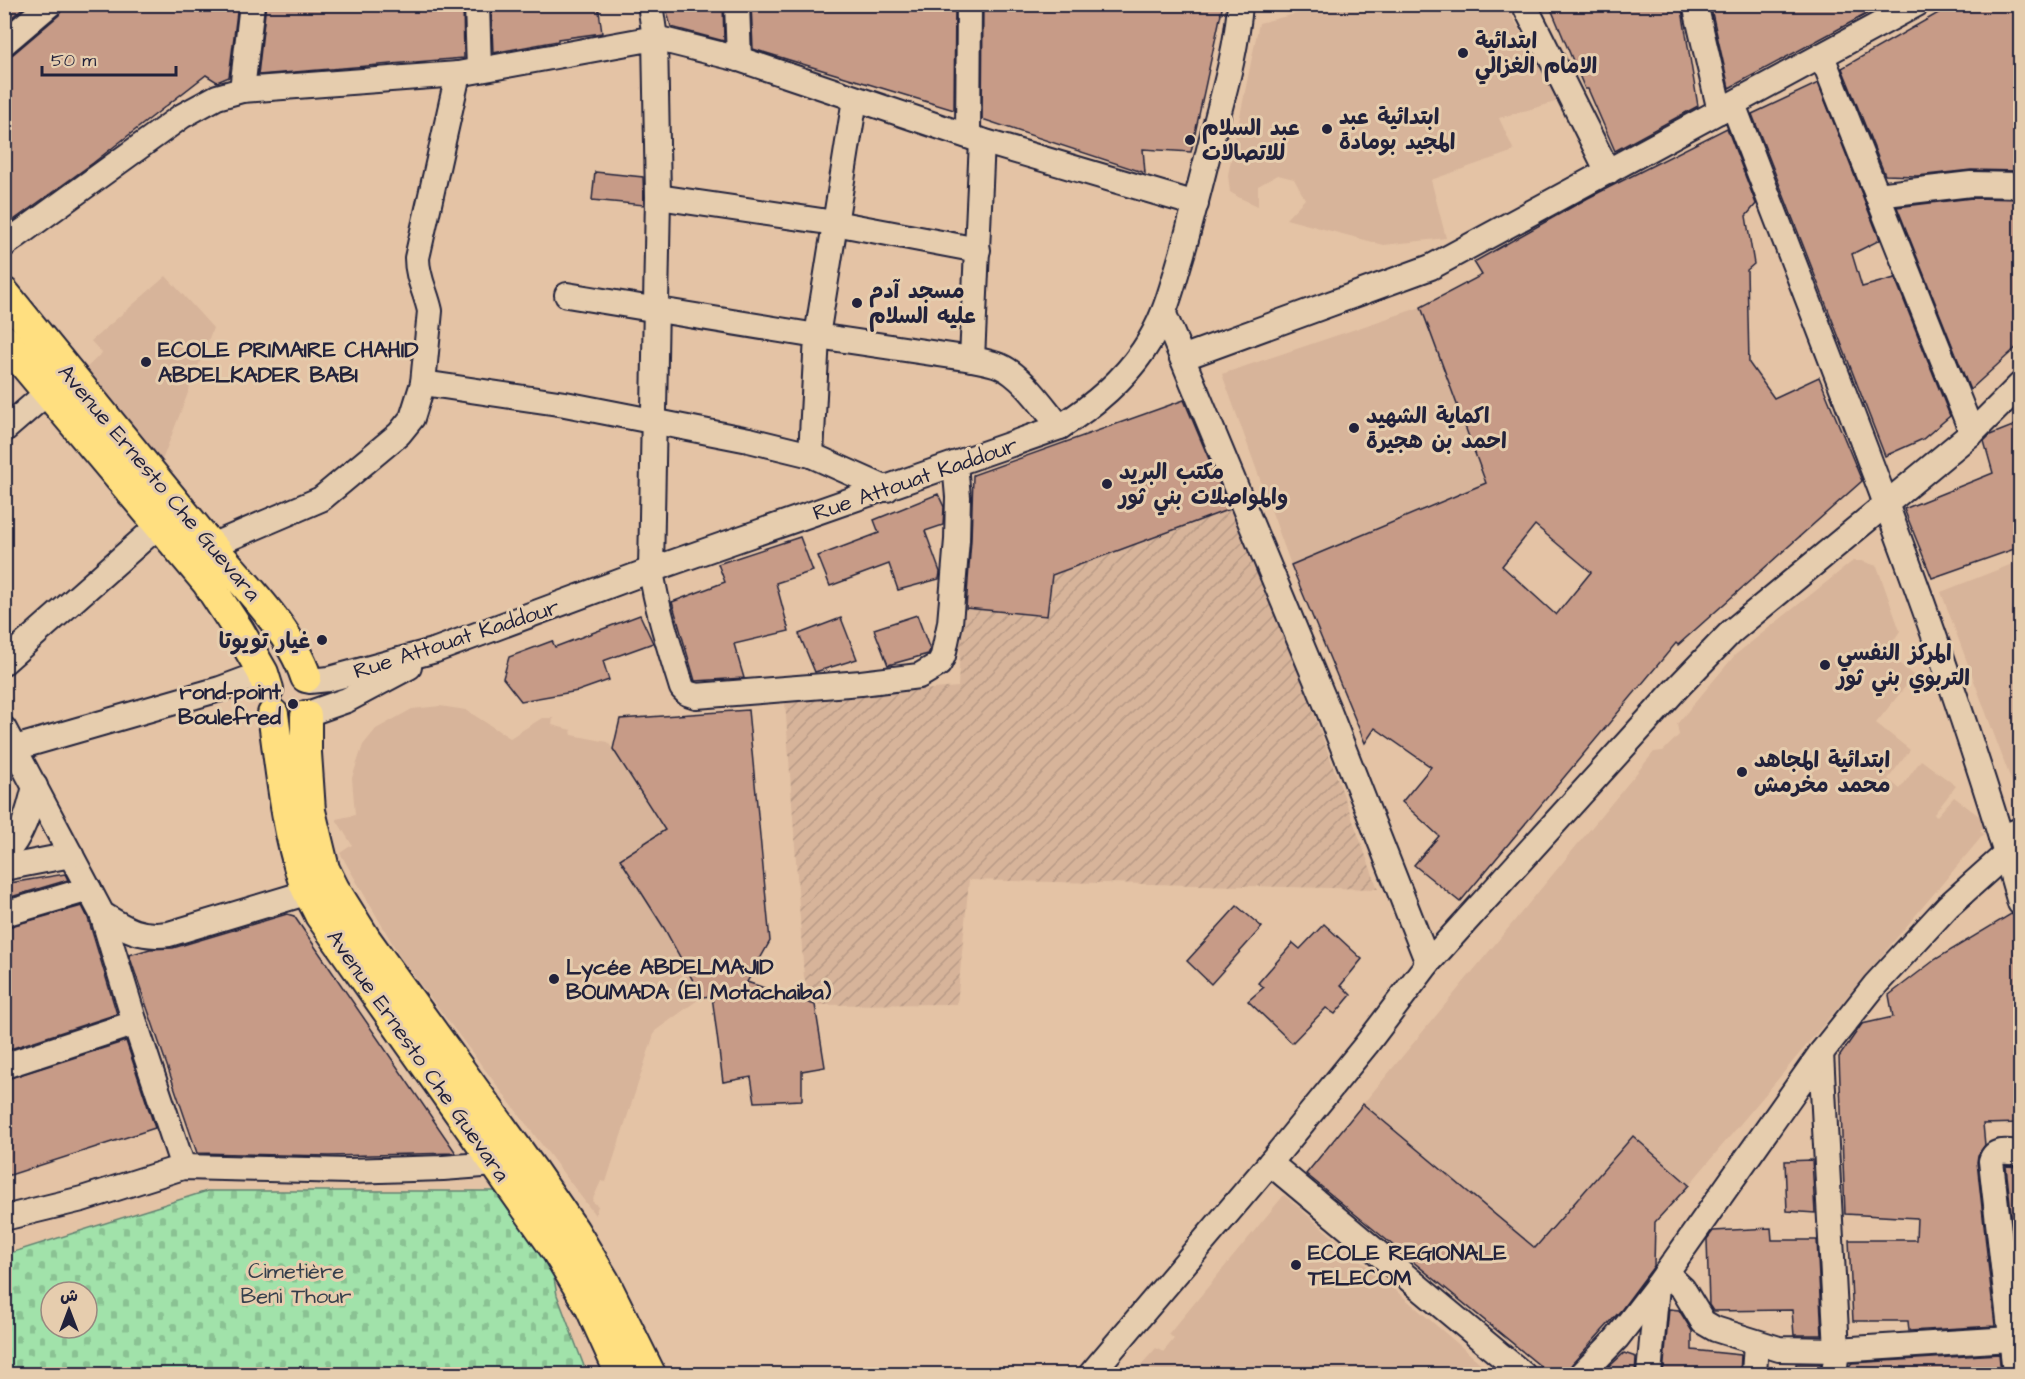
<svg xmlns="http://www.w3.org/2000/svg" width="2025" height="1379" viewBox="0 0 2025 1379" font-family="'Architects Daughter','Playpen Sans Arabic',sans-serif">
<defs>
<pattern id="industrial-furrows" width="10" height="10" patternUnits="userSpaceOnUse" patternTransform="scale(1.5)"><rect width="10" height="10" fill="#d7b49a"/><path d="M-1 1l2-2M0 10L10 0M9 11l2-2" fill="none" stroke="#b89a86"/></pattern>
<pattern id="cemetery-stones" width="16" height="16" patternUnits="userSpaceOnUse" patternTransform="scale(1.5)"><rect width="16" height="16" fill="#a1e2aa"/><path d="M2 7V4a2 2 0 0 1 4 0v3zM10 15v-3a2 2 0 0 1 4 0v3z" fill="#8ac293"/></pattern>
</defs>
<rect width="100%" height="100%" fill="#e4c3a5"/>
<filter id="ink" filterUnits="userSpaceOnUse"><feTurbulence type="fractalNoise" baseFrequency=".0167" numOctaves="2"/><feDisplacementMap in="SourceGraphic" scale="12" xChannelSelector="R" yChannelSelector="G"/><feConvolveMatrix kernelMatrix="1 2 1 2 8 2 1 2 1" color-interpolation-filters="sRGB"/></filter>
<g filter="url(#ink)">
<g fill="#d7b49a">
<path d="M1331 5H1506L1559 101 1499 118 1514 151 1431 180 1446 238 1384 245 1286 219 1305 199 1294 179 1278 175 1258 186V206L1240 198 1230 192 1228 175 1259 23Z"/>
<path d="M166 276 213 328 161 463 82 372 102 353 91 341Z"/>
<path d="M1421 307 1486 483 1291 565 1222 374Z"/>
<path d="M1853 561H1862L1877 566 1900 631 1886 652 1914 676 1876 723 1910 750 1888 779 1900 789 1921 760 1956 786 1934 814 1936 817 1954 797 1987 822 1980 831 1984 834 1689 1185 1633 1137 1535 1248 1363 1104 1654 752 1663 751 1679 735 1677 724 1735 655Z"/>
<path d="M2020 561V804L1941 592Z"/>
<path d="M440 706 466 710 510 738 542 718H553L552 725 571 730 572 735 608 742 665 830 620 860 664 928 702 997 655 1031 606 1182 601 1181 592 1201 598 1206 595 1215 402 960 340 853 352 845 336 819 355 815 352 778 363 745 376 729 412 709Z"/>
<path d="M1284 1195 1492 1373 1491 1374H1133L1156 1348 1163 1352 1174 1339 1169 1334Z"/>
</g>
<path fill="url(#industrial-furrows)" d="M1233 508 1297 668 1378 889 969 880 957 1004 815 1005 804 977 785 701 958 687 962 608 1047 616 1052 575Z"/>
<path fill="url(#cemetery-stones)" stroke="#628272" stroke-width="1.5" fill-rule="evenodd" d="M207 1191H498L553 1273 557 1295 587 1374H5L4 1255ZM51 1292H87V1328H51Z"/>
<g fill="#c79b87" stroke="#22223b" stroke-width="1.5" fill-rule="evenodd">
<path d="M4 4H27L4 24Z"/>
<path d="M64 4H238L229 77 217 82 206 75 93 163 4 227V57L13 54 59 15Z"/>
<path d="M266 4H463L464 58 258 75Z"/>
<path d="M491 4H598L602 33 558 39V41L493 53Z"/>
<path d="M665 4H723L724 41 671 27Z"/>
<path d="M751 4H955L954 110 753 49Z"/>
<path d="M983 4H1223L1191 152 1143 149 1145 173 982 119Z"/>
<path d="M1549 4H1681L1698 106 1615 151 1588 89H1585Z"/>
<path d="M1710 4H1885L1729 88Z"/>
<path d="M1954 4H2020V171L1971 170 1917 176 1885 175 1842 68Z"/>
<path d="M1818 83 1880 240 1852 254 1862 287 1895 278 1950 416 1923 439 1885 456 1752 114Z"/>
<path d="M1727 128 1756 204 1746 216 1754 264 1747 270 1749 363 1774 398 1819 377 1862 481 1678 645 1676 643 1460 902 1414 865 1439 836 1402 802 1431 767 1375 728 1365 743 1291 565 1486 483 1421 307 1482 275 1474 262 1588 198ZM1535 525 1591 572 1556 615 1502 566Z"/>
<path d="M595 172 643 177 644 205 592 200Z"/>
<path d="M1972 198 2020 199V344L1970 390 1897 207Z"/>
<path d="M1184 400 1230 509 1052 575 1047 616 966 608 971 540 973 475Z"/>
<path d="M2020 423V547L1932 578 1904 509 1993 473 1984 441 1990 435Z"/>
<path d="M938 494 944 507 943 525 925 531 940 572 939 579 898 590 889 564 830 586 818 556 879 533 874 520Z"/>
<path d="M800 537 813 571 776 583 789 631 734 644 744 678 695 681 672 602 725 582 718 564Z"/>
<path d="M640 615 653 643 603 661 609 680 578 691 521 701 503 678 509 657 552 641 555 647Z"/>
<path d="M917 615 930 650 928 654 888 665 874 629Z"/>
<path d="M841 618 857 659 815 672 799 634Z"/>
<path d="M748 710 770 941 747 982 815 1005 825 1067 802 1071V1100L755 1102 751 1077 723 1082 712 996 702 997 664 928 620 859 665 830 613 749 620 719Z"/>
<path d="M65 874 68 880 4 899V884Z"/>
<path d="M82 906 88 918 117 1014 4 1051V928Z"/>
<path d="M1237 906 1262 927 1211 984 1187 961Z"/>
<path d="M287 914 294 916 456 1153 329 1156 197 1153 129 955 150 949 173 948Z"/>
<path d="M2011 914 2015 916 2020 943V1123L1983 1124 1985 1145 1978 1155 1977 1162 1995 1326 1909 1331 1908 1321H1853L1849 1240H1916L1917 1218 1845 1214 1839 1057 1862 1024 1893 1017 1889 995 1936 959Z"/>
<path d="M1324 924 1362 959 1341 985 1351 995 1335 1014 1326 1008 1292 1043 1248 1001 1264 987 1258 983 1293 943 1300 949Z"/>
<path d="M126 1041 155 1128 4 1177V1080Z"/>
<path d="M1363 1104 1535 1248 1633 1136 1689 1185 1655 1222 1654 1266 1622 1309 1572 1364 1567 1372 1550 1374 1306 1174Z"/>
<path d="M1812 1160 1815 1213 1787 1211 1785 1161Z"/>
<path d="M2006 1166 2020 1167V1294Z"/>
<path d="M1771 1228 1772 1240H1817L1822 1335H1794L1792 1310 1713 1311 1709 1305 1707 1239 1713 1231Z"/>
<path d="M1669 1309 1679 1310 1692 1331V1350L1741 1355 1740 1374H1663Z"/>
<path d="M1624 1353 1636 1357 1635 1374H1601Z"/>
<path d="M1999 1354 2001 1374H1848L1850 1365 1852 1363Z"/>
<path d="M1796 1364H1821L1820 1374H1796Z"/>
</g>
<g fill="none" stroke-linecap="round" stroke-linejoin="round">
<g stroke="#22223b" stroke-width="28">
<g id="minor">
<path d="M477 4 479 70"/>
<path d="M650 4 655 38 658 197 651 570C657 610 670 649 682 688L687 693 696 696 861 683 919 676 939 664 943 656 950 623 957 540 958 497 955 464"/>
<path d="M737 4 739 59"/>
<path d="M1524 4 1608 172"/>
<path d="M1695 4 1720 111"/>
<path d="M4 43 50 4"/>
<path d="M1822 56 1972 433"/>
<path d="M242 90 252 4"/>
<path d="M855 99 817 336 972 359 982 141"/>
<path d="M968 135 969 4"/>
<path d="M1877 195 1971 184 2020 185"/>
<path d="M658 197 835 223 978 250"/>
<path d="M4 245 182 116 217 97 242 90 458 74 655 38 739 59 982 141 1196 204"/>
<path d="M567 295 817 336 811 455"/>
<path d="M1164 314 1328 709 1428 963"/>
<path d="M1182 358 1431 267 1917 4"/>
<path d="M972 359C982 361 991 362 1000 366 1023 376 1044 408 1060 427"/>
<path d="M423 383 565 404 749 440 811 455 887 489"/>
<path d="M4 430 48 392"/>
<path d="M211 546 321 499 399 434 412 418 423 383 430 311C426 292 417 278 417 258L458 74"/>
<path d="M4 662 159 525"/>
<path d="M309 681 329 679 436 650 651 570 1060 427C1093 406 1121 383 1143 351 1165 319 1171 290 1182 254 1193 214 1203 174 1213 134 1224 92 1237 48 1240 4"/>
<path d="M310 713 347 700 409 667"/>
<path d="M4 729 102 914C126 929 139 938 169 934L309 892"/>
<path d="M15 748 220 689 263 673"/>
<path d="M2001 838 2020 830"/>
<path d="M2006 854 2020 903"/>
<path d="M4 855C23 835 29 812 35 786"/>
<path d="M4 868 71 855"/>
<path d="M4 914 89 889"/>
<path d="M102 914 135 1023 183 1167"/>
<path d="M1821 1053 1837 1350 1834 1374"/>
<path d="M4 1066 135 1023"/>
<path d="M1270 1163 1523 1374"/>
<path d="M4 1218 82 1199 183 1167 349 1171 443 1168 496 1164 509 1157"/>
<path d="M1666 1273 1683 1289 1703 1322 1715 1329 1779 1349 1837 1350 2011 1339"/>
<path d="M2015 1372 1991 1161C1995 1148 2009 1152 2020 1153"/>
<path d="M1091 1374 1270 1163 1366 1045 1428 963 1676 689 1731 632 1972 433 2020 385"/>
<path d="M1582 1374 1617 1338 1657 1286 1821 1053 1875 985 1948 906 2006 854C1929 599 1827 353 1733 104"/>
<path d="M1649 1374 1657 1286"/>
<path d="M1754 1374 1756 1343"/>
</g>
</g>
<g stroke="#22223b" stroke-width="34">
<g id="major">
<path d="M4 293C70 375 137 456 204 538 237 577 290 628 306 677"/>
<path d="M4 340 207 582 239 631 263 673 268 689"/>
<path d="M273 714C281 770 286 828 304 882 308 893 315 904 320 915L557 1251 590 1306 621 1374"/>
<path d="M306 716V753L310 811 324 869 334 889 366 940 532 1170 574 1231 604 1281 650 1374"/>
</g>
</g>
<use href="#minor" stroke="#e6cdae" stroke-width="24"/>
<use href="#major" stroke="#ffdf80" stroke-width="30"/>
</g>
</g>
<g fill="#22223b" stroke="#e6cdae" stroke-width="2">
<circle cx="1463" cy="53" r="6"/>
<circle cx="1327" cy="129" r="6"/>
<circle cx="1190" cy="140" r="6"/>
<circle cx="857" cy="303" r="6"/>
<circle cx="146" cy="362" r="6"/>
<circle cx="1354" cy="428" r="6"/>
<circle cx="1107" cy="484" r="6"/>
<circle cx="322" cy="640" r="6"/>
<circle cx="1825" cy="665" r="6"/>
<circle cx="293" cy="704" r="6"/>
<circle cx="1742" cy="772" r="6"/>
<circle cx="554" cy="979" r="6"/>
<circle cx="1296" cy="1265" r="6"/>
</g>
<g text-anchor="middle" stroke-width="6" stroke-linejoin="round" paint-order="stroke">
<g font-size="22" font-weight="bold" fill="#22223b" stroke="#e6cdae" text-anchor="start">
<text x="1475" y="48">ابتدائية<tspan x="1475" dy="25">الامام الغزالي</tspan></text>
<text x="1339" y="124">ابتدائية عبد<tspan x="1339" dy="25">المجيد بومادة</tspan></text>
<text x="1202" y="135">عبد السلام<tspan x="1202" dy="25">للاتصالات</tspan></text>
<text x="869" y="298">مسجد آدم<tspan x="869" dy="25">عليه السلام</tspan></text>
<text x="158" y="357">ECOLE PRIMAIRE CHAHID<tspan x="158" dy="25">ABDELKADER BABI</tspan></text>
<text x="1366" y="423">اكماية الشهيد<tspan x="1366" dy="25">احمد بن هجيرة</tspan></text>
<text x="1119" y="479">مكتب البريد<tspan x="1119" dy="25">والمواصلات بني ثور</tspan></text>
<text x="310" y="648" text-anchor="end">غيار تويوتا</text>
<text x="1837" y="660">المركز النفسي<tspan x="1837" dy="25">التربوي بني ثور</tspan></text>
<text x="281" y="699" text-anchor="end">rond-point<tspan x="281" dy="25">Boulefred</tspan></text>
<text x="1754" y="767">ابتدائية المجاهد<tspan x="1754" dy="25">محمد مخرمش</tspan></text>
<text x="566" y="974">Lycée ABDELMAJID<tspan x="566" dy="25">BOUMADA (El Motachaiba)</tspan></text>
<text x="1308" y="1260">ECOLE REGIONALE<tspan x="1308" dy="25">TELECOM</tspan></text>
</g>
<g font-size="22" fill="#22223b" stroke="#e6cdae">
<text transform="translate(915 478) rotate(-19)" y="8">Rue Attouat Kaddour</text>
<text transform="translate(160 482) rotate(50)" y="8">Avenue Ernesto Che Guevara</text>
<text transform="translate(456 638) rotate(-18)" y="8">Rue Attouat Kaddour</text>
<text transform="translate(419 1055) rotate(55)" y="8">Avenue Ernesto Che Guevara</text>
</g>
<g font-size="22" fill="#353f4c" stroke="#e6cdae">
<text x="296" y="1278">Cimetière<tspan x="296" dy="25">Beni Thour</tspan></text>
</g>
</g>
<rect width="2025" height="1379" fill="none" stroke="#e6cdae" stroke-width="24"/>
<rect x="12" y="12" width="2001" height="1355" fill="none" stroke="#22223b" stroke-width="2" filter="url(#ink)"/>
<g transform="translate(69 1310)"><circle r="28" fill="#e6cdae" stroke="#988980" stroke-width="1.5"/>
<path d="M0-4.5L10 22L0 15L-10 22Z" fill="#22223b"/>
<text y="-9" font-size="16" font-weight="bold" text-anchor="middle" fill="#22223b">ش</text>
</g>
<path d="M42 66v9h134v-9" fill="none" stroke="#22223b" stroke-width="3"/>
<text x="51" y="66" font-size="18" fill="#22223b" stroke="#e6cdae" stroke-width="4.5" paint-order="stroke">50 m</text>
</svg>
